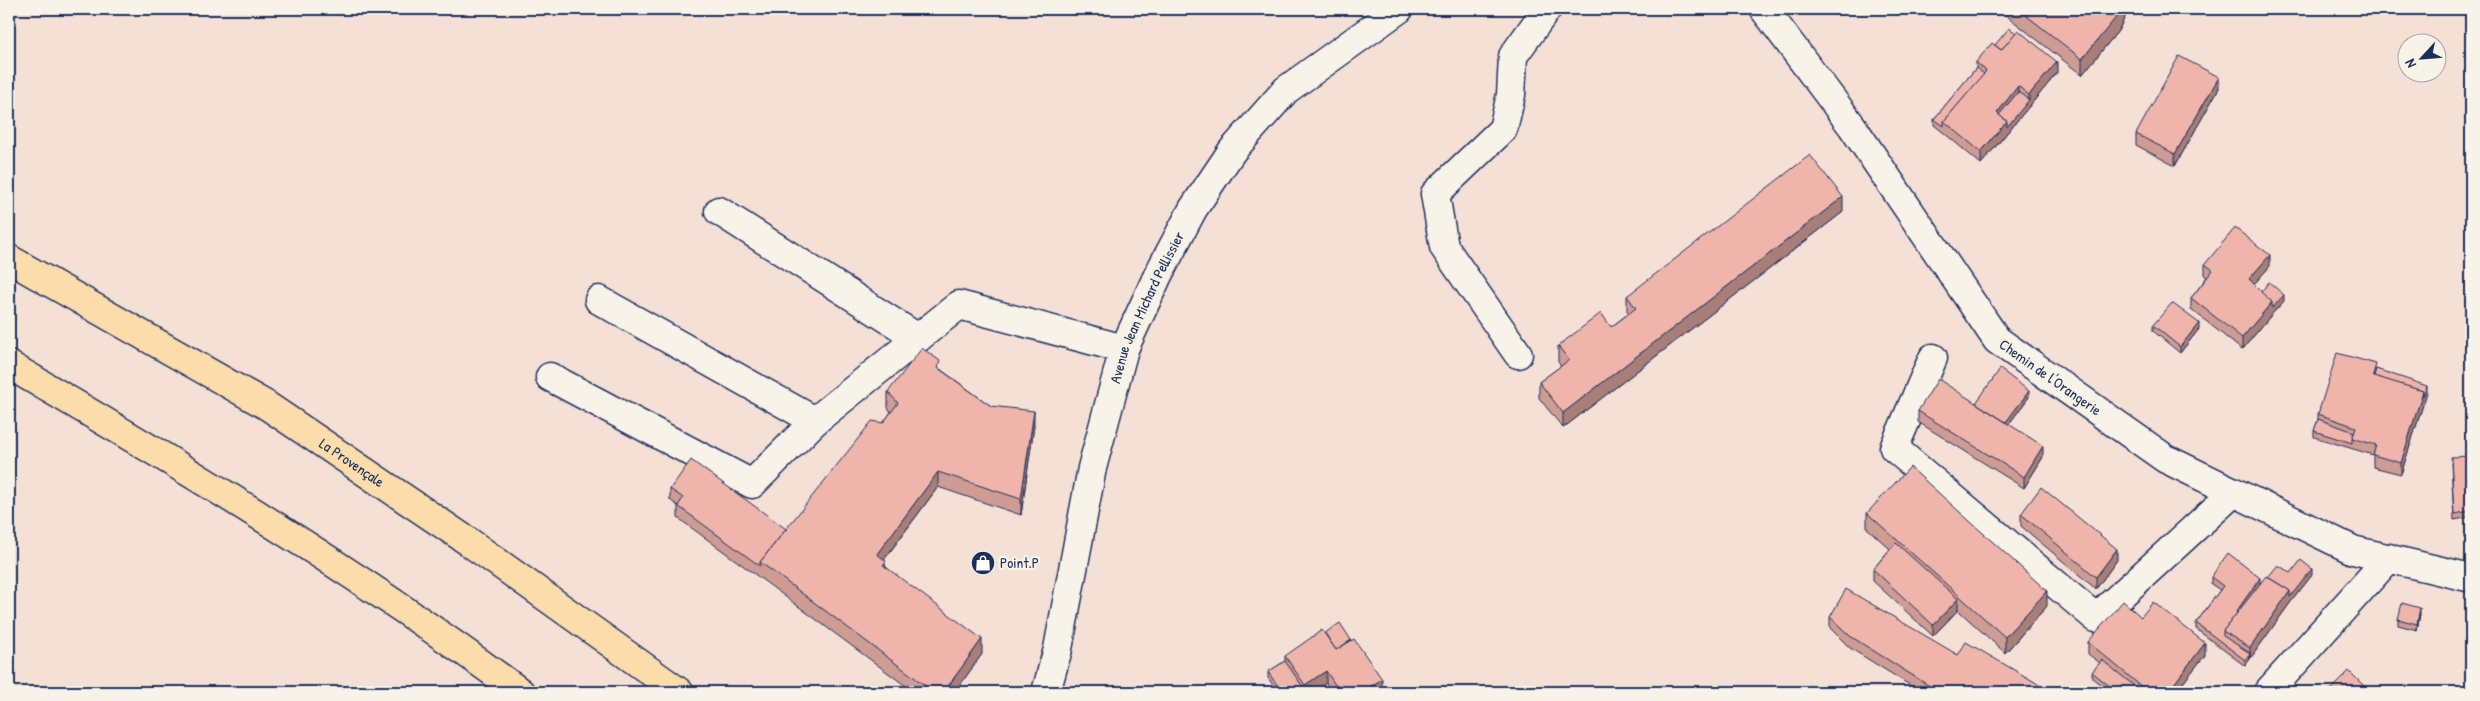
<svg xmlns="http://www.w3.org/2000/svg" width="2480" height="701" viewBox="0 0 2480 701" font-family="'Patrick Hand',sans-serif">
<rect width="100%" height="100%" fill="#f5e0d6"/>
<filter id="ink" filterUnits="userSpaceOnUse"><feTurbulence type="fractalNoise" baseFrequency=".02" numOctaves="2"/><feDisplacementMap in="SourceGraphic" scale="10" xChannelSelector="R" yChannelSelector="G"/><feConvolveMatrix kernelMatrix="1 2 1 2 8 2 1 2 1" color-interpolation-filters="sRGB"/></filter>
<g filter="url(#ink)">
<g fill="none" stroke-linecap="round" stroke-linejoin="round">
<g stroke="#1b2f5e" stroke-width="31">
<g id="minor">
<path id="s1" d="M1764 9 1852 126 1997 340 2166 459 2353 550 2471 578"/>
<path d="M719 211 918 338"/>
<path d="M599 300 815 421 959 305 1124 349"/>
<path d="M1518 354 1444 247 1435 194 1503 129 1511 95 1513 56 1547 9"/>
<path d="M1933 358 1894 448 2096 618 2234 492"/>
<path d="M550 377 752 484 815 421"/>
<path id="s2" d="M1046 692 1058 649 1092 468 1124 349 1158 275 1193 209 1232 151 1286 90 1399 9"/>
<path d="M2268 692 2389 558"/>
</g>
</g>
<g stroke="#1b2f5e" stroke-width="31">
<g id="highway">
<path id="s3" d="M9 259 266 405 469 542 679 692"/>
<path d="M9 365C183 467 358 572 520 692"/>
</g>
</g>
<use href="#minor" stroke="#f7f3e8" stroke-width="28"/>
<use href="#highway" stroke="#fddcac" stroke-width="28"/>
</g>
<g fill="#ce9c93" stroke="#1b2f5e">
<path d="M1998 9H2129L2118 31 2082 75Z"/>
<path d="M1995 45 2057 73 1981 164 1944 133 1934 125V119L1976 68V62Z"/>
<path d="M2219 88 2175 166 2136 145V134Z"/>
<path d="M1843 212 1563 428 1539 398V382L1561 366 1558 362V346L1611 327 1629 313 1627 311V296Z"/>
<path d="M2205 264 2270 266 2254 284 2261 292 2284 301 2272 314 2242 350 2191 309V298L2207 277 2205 276Z"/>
<path d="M2153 325 2199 329 2180 353 2153 331Z"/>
<path d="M940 369 991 406 1034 426 1021 515 938 487 884 560 886 567 982 654 955 692H914L760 578 678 518V506L670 500V489L786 529 883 423 891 412 888 408V392Z"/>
<path d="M2376 369 2427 392 2401 474 2373 467V455L2314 437V431L2318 419V414Z"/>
<path d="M2029 397 2009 424 2043 457 2024 488 1918 422V411L1976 403Z"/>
<path d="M2471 456V517L2454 520 2451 463Z"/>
<path d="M1867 513 2047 606 2005 653 1958 610 1933 636 1873 581V569L1890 549 1867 528Z"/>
<path d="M2021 514 2117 560 2096 589 2021 526Z"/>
<path d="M2291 573 2312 575 2290 603 2245 666 2196 629V623L2220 590 2211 584V577L2260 583 2268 578Z"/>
<path d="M2420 614 2417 630 2398 625V619Z"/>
<path d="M1830 617 1958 655 2052 692H1921L1850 648 1830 628Z"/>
<path d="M2141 617 2205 655 2176 692H2110L2092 678V672L2100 663 2088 654V642Z"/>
<path d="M1285 656 1382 690 1379 692H1332L1326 683 1312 692H1278L1268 678V672L1285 661Z"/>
</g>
<g fill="#a77f78" stroke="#1b2f5e">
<path d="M1838 9H1844L1838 13Z"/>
<path d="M2122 9H2129L2118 31 2082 75V59Z"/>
<path d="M2057 62V73L1981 164V152L2007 121 2029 100V95Z"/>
<path d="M2219 77V88L2175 166V154Z"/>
<path d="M2018 86V98L2000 120 1997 113Z"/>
<path d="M1843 197V212L1563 428V413Z"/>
<path d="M2270 255V266L2249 290V279Z"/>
<path d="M2284 295V301L2272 314 2242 350V338L2272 302Z"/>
<path d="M2199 323V329L2180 353V347Z"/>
<path d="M2427 386V392L2401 474V463L2423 391Z"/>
<path d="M2029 391V397L2003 432V426Z"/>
<path d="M1034 411V426L1021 515V499Z"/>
<path d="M2043 446V457L2024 488V477Z"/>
<path d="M938 472V487L877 569V554Z"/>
<path d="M2117 549V560L2096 589V577Z"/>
<path d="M2312 569V575L2290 603 2250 659V648L2290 591Z"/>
<path d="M2260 578V584L2236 618V612Z"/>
<path d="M2047 591V606L2005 653V637Z"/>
<path d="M1958 599V610L1933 636V625Z"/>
<path d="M2420 608V614L2417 630V624Z"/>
<path d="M982 639V654L955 692H944Z"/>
<path d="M2205 643V655L2176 692H2168Z"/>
<path d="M2250 653V659L2245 666V660Z"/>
<path d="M1326 671V683L1312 692H1303L1305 690V685Z"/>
<path d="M1382 679V690L1379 692H1365V690Z"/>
</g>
<g fill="#efb5ab" stroke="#1b2f5e">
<path d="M2018 9H2122L2118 15 2082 59Z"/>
<path d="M2009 28 2016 33 2001 50 1995 45Z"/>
<path d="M2018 30 2057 62 2029 95 2018 86 1997 113 2007 121 1981 152 1944 121 1986 71 1976 62 1992 43 2001 50Z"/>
<path d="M2179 56 2219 77 2175 154 2136 134Z"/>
<path d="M1976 68 1984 74 1944 121V126L1934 119Z"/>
<path d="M2018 92 2029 100 2007 127V121L1999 115Z"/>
<path d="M1810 155 1843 197 1563 413 1539 382 1569 360 1558 346 1601 313 1611 327 1636 308 1627 296Z"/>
<path d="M2235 228 2270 255 2249 279 2272 302 2242 338 2191 298 2213 270 2205 264Z"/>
<path d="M2269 282 2284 295 2272 308V302L2261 292Z"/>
<path d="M2172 303 2199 323 2180 347 2153 325Z"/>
<path d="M922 348 940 361 938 368 991 406 1034 411 1021 499 938 472 877 554 886 561 883 565 982 639 944 692H934L760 562 872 421 883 423 898 403 888 392Z"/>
<path d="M2337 353 2376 364 2373 375 2423 391 2401 463 2373 455 2376 445 2352 438 2356 427 2318 414Z"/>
<path d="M2000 369 2029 391 2006 422 1976 403Z"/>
<path d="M2376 369 2427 386 2423 396V391L2374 376Z"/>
<path d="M1938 379 2043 446 2024 477 1918 411Z"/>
<path d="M2318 419 2354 432 2352 438V443L2314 431Z"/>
<path d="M2471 456V511L2454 514 2451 457Z"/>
<path d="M691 460 786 529 760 562V566L678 506 683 498 670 489Z"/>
<path d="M1910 467 2047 591 2005 637 1867 513Z"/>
<path d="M2041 487 2117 549 2096 577 2021 514Z"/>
<path d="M1896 543 1958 599 1933 625 1873 569Z"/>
<path d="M2228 553 2260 578 2236 612 2237 613 2223 631V636L2250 653 2245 660 2196 623 2223 586 2211 577Z"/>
<path d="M2301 560 2312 569 2290 597V591L2268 577 2278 565 2291 573Z"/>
<path d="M2266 576 2290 591 2250 648 2223 631Z"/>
<path d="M1846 589 1958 655 1966 642 2052 692H1939L1850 636 1830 617Z"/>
<path d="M2123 601 2141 617 2153 602 2205 643 2168 692H2148L2088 642Z"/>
<path d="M2402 603 2420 608 2417 624 2398 619Z"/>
<path d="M1340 623 1351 640 1336 650 1325 633Z"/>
<path d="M1322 630 1336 650 1354 639 1382 679 1365 690 1366 692H1340L1326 671 1305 685 1285 656Z"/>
<path d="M2102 660 2142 692H2117L2092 672Z"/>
<path d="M1285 661 1305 690 1303 692H1282L1268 672Z"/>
<path d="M2349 671 2370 692H2328Z"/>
<path d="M1408 686 1412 692H1399Z"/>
</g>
</g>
<defs>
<g id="shop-disc" transform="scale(1.25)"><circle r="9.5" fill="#1b2f5e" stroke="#f7f3e8"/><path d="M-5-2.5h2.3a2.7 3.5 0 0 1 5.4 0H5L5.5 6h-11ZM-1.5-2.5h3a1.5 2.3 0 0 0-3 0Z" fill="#fff"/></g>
</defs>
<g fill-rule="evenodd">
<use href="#shop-disc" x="983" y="563"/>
</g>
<g text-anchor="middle" stroke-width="4.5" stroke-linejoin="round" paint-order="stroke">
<g font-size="15" fill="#1b2f5e" stroke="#f7f3e8">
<text dy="5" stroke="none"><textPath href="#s2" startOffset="399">Avenue Jean Michard Pellissier</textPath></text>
<text dy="5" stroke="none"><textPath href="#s1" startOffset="470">Chemin de l'Orangerie</textPath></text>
<text dy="5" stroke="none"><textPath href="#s3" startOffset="399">La Provençale</textPath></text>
</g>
<g font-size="15" fill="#1b2f5e" stroke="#f7f3e8" text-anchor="start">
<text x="1000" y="568">Point.P</text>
</g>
</g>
<rect width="2480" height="701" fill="none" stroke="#f7f3e8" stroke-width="30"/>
<rect x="15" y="15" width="2450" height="671" fill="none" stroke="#1b2f5e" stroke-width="2" filter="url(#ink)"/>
<g transform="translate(2422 58) rotate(244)"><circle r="24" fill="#f7f3e8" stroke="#9fa5b1"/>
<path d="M0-4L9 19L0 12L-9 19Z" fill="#1b2f5e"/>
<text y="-8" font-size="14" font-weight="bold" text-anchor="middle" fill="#1b2f5e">N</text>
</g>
</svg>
